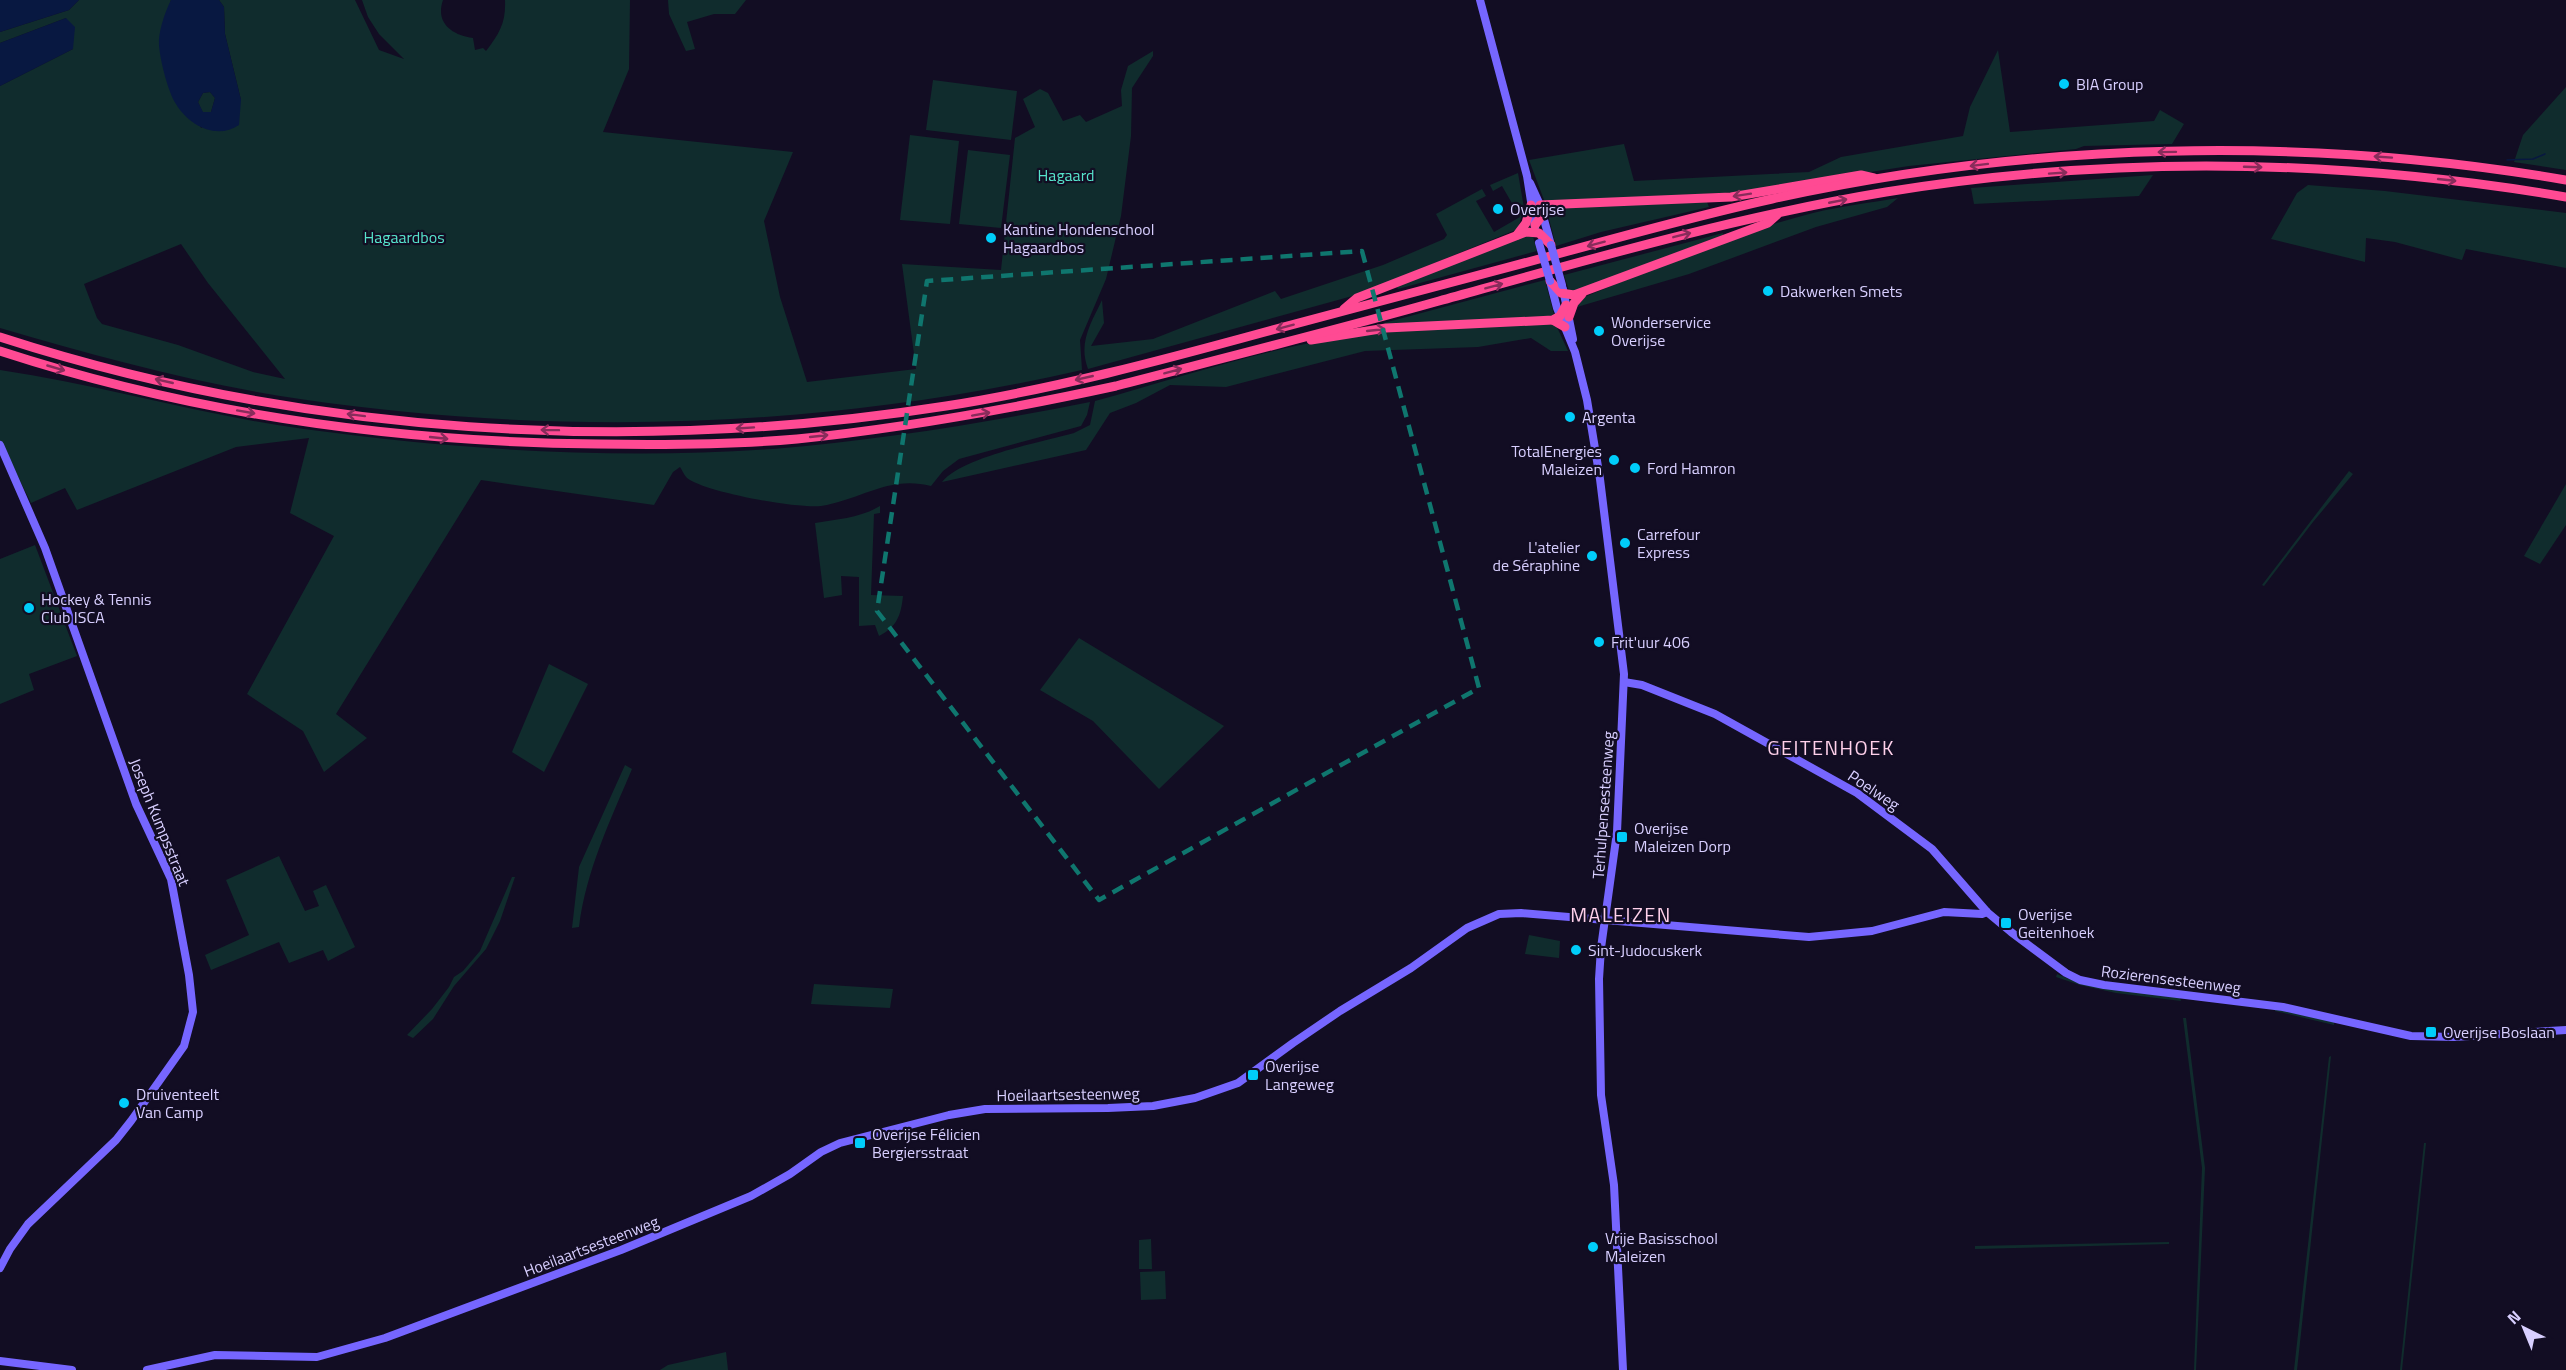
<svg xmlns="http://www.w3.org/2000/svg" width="2566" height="1370" viewBox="0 0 2566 1370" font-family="'Titillium Web',sans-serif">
<rect width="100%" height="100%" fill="#120d23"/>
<g fill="#102c2d" fill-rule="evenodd">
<path d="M79 0H171L159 44 201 128 241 100 225 34 224 7 219 0H355L379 50 404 59 379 34 368 17 362 0H443C435 23 452 35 473 38L475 50 483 48 486 51C500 33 506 22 505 0H630L629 69 603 132 793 152 764 221 780 297 807 382 916 369 902 264 1001 270 1015 138 1035 127 1023 99 1040 89 1048 93 1063 121 1080 115 1086 122 1122 106 1121 90 1128 66 1153 51V56L1132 88 1131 136 1121 216 1106 279 1080 340 1082 370C824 429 562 437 300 399 198 384 99 357 0 328V86L73 49 66 18 0 43V32L69 10ZM181 244 208 283 285 379 253 372 178 345 102 324 97 318 84 284Z"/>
<path d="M668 0H746L735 14H714L687 22 695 49 686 51 669 14Z"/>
<path d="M1998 50 2010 132 2154 121 2160 110 2184 124 2172 144 2084 146 2076 149 1909 166 1743 192 1551 202 1544 200 1529 160 1624 144 1634 181 1809 172 1841 157 1963 136 1970 107Z"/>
<path d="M933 80 1017 91 1011 140 926 130Z"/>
<path d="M2566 87V170L2514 162 2523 135Z"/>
<path d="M210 92 215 98 211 112 203 113 198 102 203 93Z"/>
<path d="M910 135 959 141 950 224 900 220Z"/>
<path d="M968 150 1010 155 1001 228 959 224Z"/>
<path d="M1518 173 1524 208 1518 229 1356 295 1088 369C1078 343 1091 323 1102 300L1104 323 1091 346 1153 339 1275 291 1281 299 1383 265 1444 239 1447 235 1436 214 1482 189 1486 196 1476 201 1494 232 1520 217 1502 186 1493 191 1490 185Z"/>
<path d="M2153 175 2139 196 1974 204 1971 188Z"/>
<path d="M2308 185 2385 191 2566 213V268L2466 249 2462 260 2395 242 2366 238 2365 262 2271 239 2297 193Z"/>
<path d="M1898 198 1887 207 1816 227 1689 274 1577 307 1582 298C1658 267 1733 233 1813 213 1841 206 1870 203 1898 198Z"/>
<path d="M1707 202 1709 207 1601 232 1556 246 1547 211 1557 208Z"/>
<path d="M1532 233 1537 251 1398 289 1396 286Z"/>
<path d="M1723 233V235L1572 292 1569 291 1564 275Z"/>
<path d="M1545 280 1554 315 1548 317 1386 326 1384 323Z"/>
<path d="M1549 324 1556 325 1568 351H1551L1531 338 1478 347 1365 351 1226 387 1170 385 1136 403 1110 413 1086 450 942 482C962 457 1042 442 1074 433L1090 425 1095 401C1171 380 1249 354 1325 340 1399 327 1474 327 1549 324Z"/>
<path d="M0 370C102 385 201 415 304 429 459 450 616 460 773 449 879 440 985 423 1090 402L1087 415 1081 426 959 459 943 471 931 486C889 475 860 500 821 506 798 509 704 492 687 478 684 475 682 470 680 467L673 472 654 505 481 480 336 714 367 738 324 772 303 731 247 694 334 536 290 513 309 438 236 447 77 510 65 488 31 503 0 440Z"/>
<path d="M2349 471 2353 474 2313 522 2264 586 2262 585Z"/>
<path d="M2566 484V525L2540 564 2524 556Z"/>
<path d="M880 506V513L874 514 871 595 903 596C901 615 897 627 879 636L875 625 859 626V577L841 576 842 595 824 598 815 523C838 519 860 518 880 506Z"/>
<path d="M35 545 77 656 29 674 34 690 0 704V559Z"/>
<path d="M1079 638 1224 726 1159 789 1093 721 1040 690Z"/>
<path d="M549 664 588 684 544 772 512 752Z"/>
<path d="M625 765 632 769C610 821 586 871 579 927L572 928 579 867Z"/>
<path d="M279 856 305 911 319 906 313 891 326 885 355 947 328 961 323 950 289 963 279 942 211 970 205 955 249 935 226 880Z"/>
<path d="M512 877H515L500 921 486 949 454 986 433 1019 413 1038 407 1035 432 1009 449 987 454 977 463 971 480 951Z"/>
<path d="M1529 935 1560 941 1559 958 1525 954Z"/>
<path d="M2057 974 2081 984 2180 998 2181 1001 2116 993 2080 985 2056 977Z"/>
<path d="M814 984 893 989 890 1008 811 1004Z"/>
<path d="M2275 1009 2334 1022V1025L2275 1011Z"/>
<path d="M2183 1018H2186L2205 1168 2196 1370H2194L2202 1168Z"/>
<path d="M2331 1056 2297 1370H2294L2329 1057Z"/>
<path d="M2424 1143H2426L2402 1370H2400Z"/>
<path d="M1151 1239 1152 1269H1139V1240Z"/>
<path d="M2169 1242V1244L1975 1249V1246Z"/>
<path d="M1165 1271 1166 1299 1141 1300 1140 1272Z"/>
<path d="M726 1352 728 1370H660L668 1365Z"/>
</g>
<g fill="#081841" fill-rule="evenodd">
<path d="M0 0H79L69 10 0 32Z"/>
<path d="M171 0H219L224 7 225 34 241 100 239 125C217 140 189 126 176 104 168 92 160 60 159 45 158 32 165 12 171 0ZM210 92 215 98 211 112H203L198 102 203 93Z"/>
<path d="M66 18 75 27 73 49 0 86V43Z"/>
</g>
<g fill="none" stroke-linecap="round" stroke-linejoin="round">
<path stroke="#081841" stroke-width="1.5" d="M2507 160 2533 159 2545 154"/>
<g stroke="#7666ff" stroke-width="8">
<path d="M1480 0 1527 176 1535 227"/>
<path d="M1530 183 1540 205 1551 245"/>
<path d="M1550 281 1557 308 1575 352 1587 400 1600 479 1624 674 1617 832 1601 948 1599 979 1601 1095 1614 1185 1623 1370"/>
<path d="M1563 289 1573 339"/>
<path d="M0 445 45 548 136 804 171 879 189 975 193 1012 184 1046 131 1121 116 1140 28 1224 10 1249 0 1268"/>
<path d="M1624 682 1642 685 1715 714 1857 793 1932 849 1987 912 2011 932 2066 973 2080 980 2104 985 2283 1007 2411 1036 2454 1037 2566 1030"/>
<path d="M0 1361 72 1370"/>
<path d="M147 1370 215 1355 317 1357 385 1338 621 1250 751 1196 790 1174 821 1152 840 1143 949 1115 985 1109 1108 1108 1153 1106 1195 1098 1238 1083 1293 1043 1340 1011 1411 968 1467 928 1499 914 1521 913 1809 937 1872 931 1944 912 1982 914 1987 912"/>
</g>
<g stroke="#ff4a93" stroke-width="9">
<path d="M1540 205 1731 197 1861 175 1874 178"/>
<path d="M1535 225 1549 206"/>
<path d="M1517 235 1526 223 1531 205"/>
<path d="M1550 281 1561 293 1574 295 1768 223 1777 215"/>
<path d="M1344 309 1357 298 1526 232 1539 233 1551 245"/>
<path d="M1569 317 1574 303 1582 294"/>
<path d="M1553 320 1565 327"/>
<path d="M0 337C302 435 633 455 946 406 1054 389 1159 361 1265 332 1358 307 1450 283 1543 258 1619 237 1695 216 1772 199 2030 142 2305 135 2566 180"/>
<path d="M1311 340 1386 328 1553 320 1560 316 1566 305"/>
<path d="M0 351C193 414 396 442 598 444 665 445 731 445 797 439 905 428 1010 409 1116 386 1224 358 1332 331 1439 301 1587 260 1735 217 1886 192 2111 155 2342 159 2566 197"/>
</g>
<g stroke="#7666ff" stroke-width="8">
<path d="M1539 243 1550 281"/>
<path d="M1551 245 1562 285"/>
</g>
</g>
<defs><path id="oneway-shaft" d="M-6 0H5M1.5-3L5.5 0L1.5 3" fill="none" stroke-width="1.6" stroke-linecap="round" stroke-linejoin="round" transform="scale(1.5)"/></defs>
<g stroke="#882c5b">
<use href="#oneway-shaft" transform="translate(2167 152) rotate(179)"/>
<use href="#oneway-shaft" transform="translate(2383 157) rotate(-176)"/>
<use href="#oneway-shaft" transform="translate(1979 165) rotate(173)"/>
<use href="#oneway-shaft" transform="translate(2253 167) rotate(2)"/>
<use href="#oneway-shaft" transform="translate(2058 173) rotate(-4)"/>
<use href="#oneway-shaft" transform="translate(2447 180) rotate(6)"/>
<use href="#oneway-shaft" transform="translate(1742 195) rotate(171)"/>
<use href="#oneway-shaft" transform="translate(1838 201) rotate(-11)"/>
<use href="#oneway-shaft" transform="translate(1682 235) rotate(-14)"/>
<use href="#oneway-shaft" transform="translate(1596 244) rotate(165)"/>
<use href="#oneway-shaft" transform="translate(1494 286) rotate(-15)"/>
<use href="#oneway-shaft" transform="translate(1285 327) rotate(165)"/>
<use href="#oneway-shaft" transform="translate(1376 330) rotate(-6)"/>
<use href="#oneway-shaft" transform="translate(56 368) rotate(16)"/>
<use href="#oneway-shaft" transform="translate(1173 371) rotate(-15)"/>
<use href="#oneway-shaft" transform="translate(1084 378) rotate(167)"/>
<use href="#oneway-shaft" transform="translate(164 381) rotate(-167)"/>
<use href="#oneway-shaft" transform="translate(246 412) rotate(10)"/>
<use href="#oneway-shaft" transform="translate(981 414) rotate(-10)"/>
<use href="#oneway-shaft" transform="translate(356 415) rotate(-173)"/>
<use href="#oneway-shaft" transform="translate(745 428) rotate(176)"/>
<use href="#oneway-shaft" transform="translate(550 430) rotate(-179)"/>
<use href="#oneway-shaft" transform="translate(819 436) rotate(-6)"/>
<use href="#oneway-shaft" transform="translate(439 438) rotate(6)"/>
</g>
<path fill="none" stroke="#0f766e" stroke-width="4.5" stroke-dasharray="12 8" stroke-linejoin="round" d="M1362 251 1479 688 1099 900 877 611 927 281Z"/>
<g fill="#00cdfa" stroke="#120d23" stroke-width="2">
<circle cx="2064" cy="84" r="6"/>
<circle cx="1498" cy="209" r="6"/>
<circle cx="991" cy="238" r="6"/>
<circle cx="1768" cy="291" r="6"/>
<circle cx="1599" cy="331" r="6"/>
<circle cx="1570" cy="417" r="6"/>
<circle cx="1614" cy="460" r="6"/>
<circle cx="1635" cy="468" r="6"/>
<circle cx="1625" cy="543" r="6"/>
<circle cx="1592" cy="556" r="6"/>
<circle cx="29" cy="608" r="6"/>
<circle cx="1599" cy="642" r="6"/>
<rect x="1616" y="831" width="12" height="12" rx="3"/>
<rect x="2000" y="917" width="12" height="12" rx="3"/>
<circle cx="1576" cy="950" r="6"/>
<rect x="2425" y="1026" width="12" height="12" rx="3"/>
<rect x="1247" y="1069" width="12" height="12" rx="3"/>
<circle cx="124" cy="1103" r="6"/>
<rect x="854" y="1137" width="12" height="12" rx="3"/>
<circle cx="1593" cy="1247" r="6"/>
</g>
<g text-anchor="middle" stroke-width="4.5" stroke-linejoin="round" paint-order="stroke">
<g font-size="16" fill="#d8cfff" stroke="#120d23" text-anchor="start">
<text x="2076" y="90">BIA Group</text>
<text x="1510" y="215">Overijse</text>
<text x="1003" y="235">Kantine Hondenschool<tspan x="1003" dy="18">Hagaardbos</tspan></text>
<text x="1780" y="297">Dakwerken Smets</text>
<text x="1611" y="328">Wonderservice<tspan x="1611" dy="18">Overijse</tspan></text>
<text x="1582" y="423">Argenta</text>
<text x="1602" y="457" text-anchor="end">TotalEnergies<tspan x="1602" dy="18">Maleizen</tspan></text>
<text x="1647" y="474">Ford Hamron</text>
<text x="1637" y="540">Carrefour<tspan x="1637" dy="18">Express</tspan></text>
<text x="1580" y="553" text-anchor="end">L'atelier<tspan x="1580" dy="18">de Séraphine</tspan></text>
<text x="41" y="605">Hockey &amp; Tennis<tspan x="41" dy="18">Club ISCA</tspan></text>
<text x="1611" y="648">Frit'uur 406</text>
<text x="1634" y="834">Overijse<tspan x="1634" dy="18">Maleizen Dorp</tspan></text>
<text x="2018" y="920">Overijse<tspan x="2018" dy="18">Geitenhoek</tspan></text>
<text x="1588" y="956">Sint-Judocuskerk</text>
<text x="2443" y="1038">Overijse Boslaan</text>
<text x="1265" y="1072">Overijse<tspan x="1265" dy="18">Langeweg</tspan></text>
<text x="136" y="1100">Druiventeelt<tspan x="136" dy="18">Van Camp</tspan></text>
<text x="872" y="1140">Overijse Félicien<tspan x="872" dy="18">Bergiersstraat</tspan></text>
<text x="1605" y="1244">Vrije Basisschool<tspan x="1605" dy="18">Maleizen</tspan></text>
</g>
<g font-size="16" fill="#56e3cb" stroke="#120d23">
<text x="1066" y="181">Hagaard</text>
<text x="404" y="243">Hagaardbos</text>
</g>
<g font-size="16" fill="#d8cfff" stroke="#120d23">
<text transform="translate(1874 790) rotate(34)" y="6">Poelweg</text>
<text transform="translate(1603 805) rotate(-86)" y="6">Terhulpensesteenweg</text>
<text transform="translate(160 822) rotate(68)" y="6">Joseph Kumpsstraat</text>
<text transform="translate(2171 979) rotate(7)" y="6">Rozierensesteenweg</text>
<text transform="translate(1068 1094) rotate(-1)" y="6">Hoeilaartsesteenweg</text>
<text transform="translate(591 1246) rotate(-21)" y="6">Hoeilaartsesteenweg</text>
</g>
<g font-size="20" letter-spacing="1.5" fill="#ffd1eb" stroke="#120d23">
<text x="1831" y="755">GEITENHOEK</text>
<text x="1621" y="922">MALEIZEN</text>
</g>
</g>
<g transform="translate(2524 1328) rotate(317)" stroke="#120d23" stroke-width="4.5" paint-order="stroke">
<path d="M0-4.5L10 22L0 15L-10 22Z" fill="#d8cfff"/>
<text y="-9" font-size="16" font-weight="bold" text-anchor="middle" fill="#d8cfff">N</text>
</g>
</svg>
